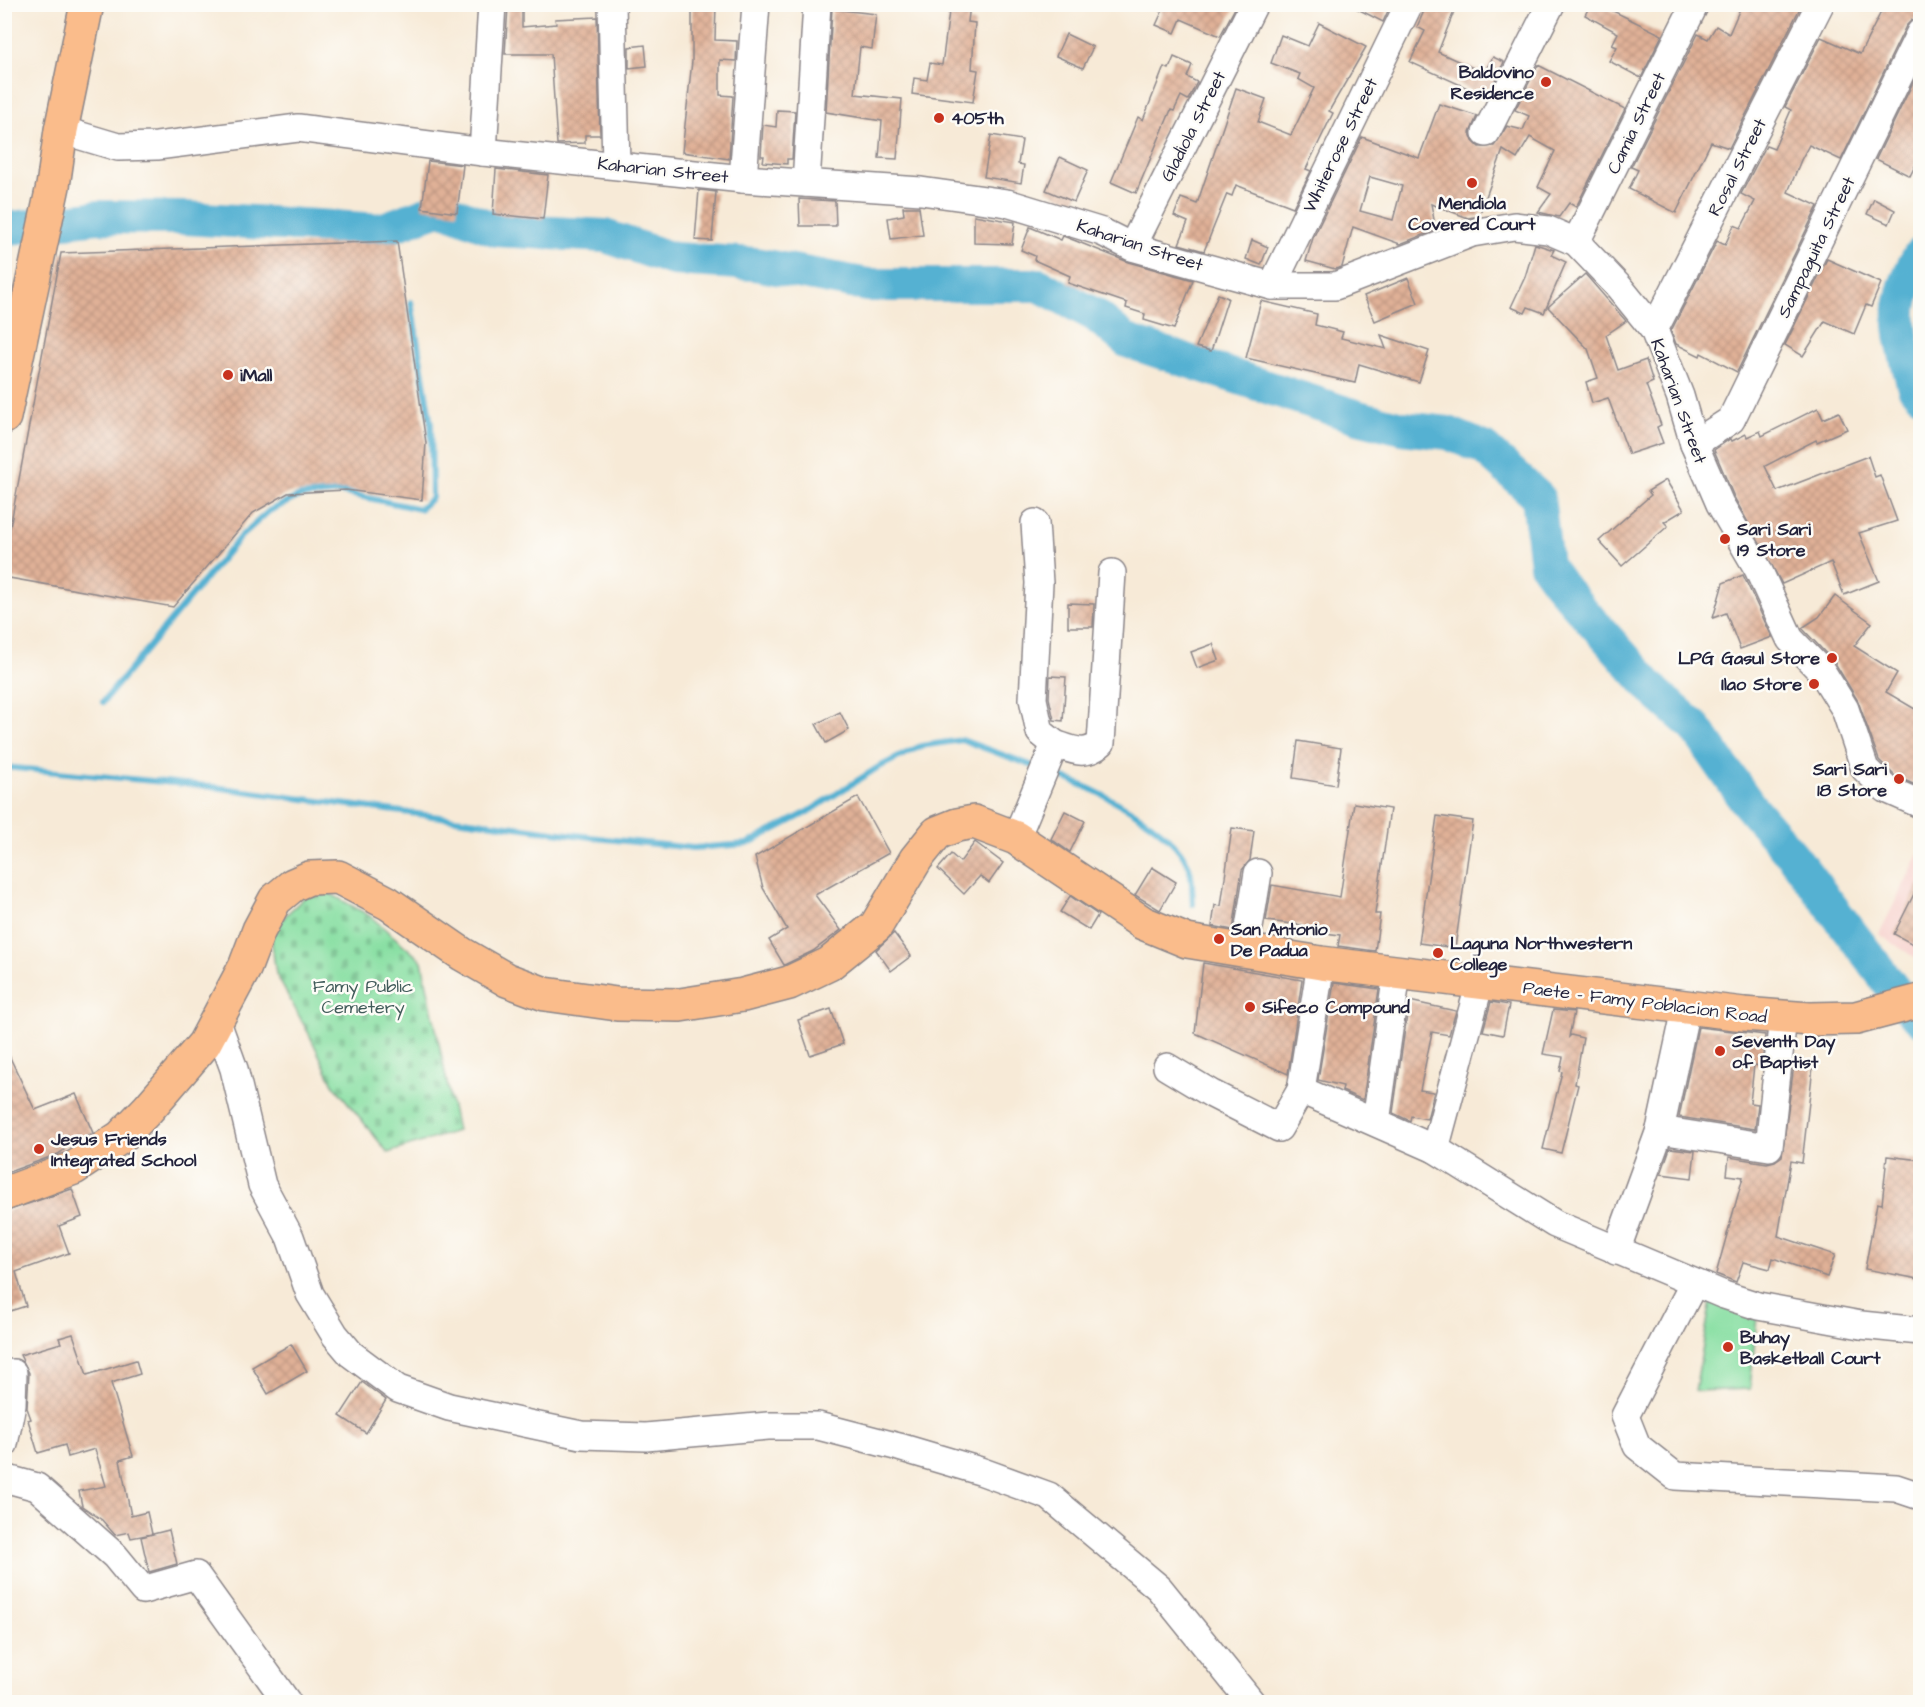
<svg xmlns="http://www.w3.org/2000/svg" width="1925" height="1707" viewBox="0 0 1925 1707" font-family="'Architects Daughter',sans-serif">
<defs>
<pattern id="cemetery-stones" width="16" height="16" patternUnits="userSpaceOnUse" patternTransform="scale(1.5)"><rect width="16" height="16" fill="#88dfa3"/><path d="M2 7V4a2 2 0 0 1 4 0v3zM10 15v-3a2 2 0 0 1 4 0v3z" fill="#75bf8d"/></pattern>
<pattern id="building-cross-hatch" width="8" height="8" patternUnits="userSpaceOnUse" patternTransform="scale(1.5)"><rect width="8" height="8" fill="#e0b197"/><path d="M0 0l8 8M0 8l8-8" fill="none" stroke="#c09883"/></pattern>
</defs>
<rect width="100%" height="100%" fill="#fdfcf7"/>
<filter id="ink" filterUnits="userSpaceOnUse"><feTurbulence type="fractalNoise" baseFrequency=".0167" numOctaves="2"/><feDisplacementMap in="SourceGraphic" scale="12" xChannelSelector="R" yChannelSelector="G"/><feConvolveMatrix kernelMatrix="1 2 1 2 8 2 1 2 1" color-interpolation-filters="sRGB"/></filter>
<filter id="wash" filterUnits="userSpaceOnUse"><feTurbulence type="fractalNoise" baseFrequency=".008" numOctaves="4" result="noise"/><feDisplacementMap in="SourceGraphic" scale="24" xChannelSelector="R" yChannelSelector="G"/><feGaussianBlur stdDeviation="1.35" result="paint"/><feColorMatrix in="noise" values="0 0 0 0 0 0 0 0 0 0 0 0 0 0 0 0 0 1.4 0 .05"/><feComposite in="paint" operator="in"/></filter>
<g filter="url(#wash)">
<rect width="100%" height="100%" fill="#f7ead7"/>
<path fill="#f7d0cc" d="M1920 852V961L1879 934Z"/>
<path fill="url(#cemetery-stones)" stroke="#55806f" stroke-width="1.5" d="M331 894 370 916 422 961 457 1131 388 1153 333 1084 309 1034 276 974 271 936 286 915 305 897Z"/>
<path fill="#88dfa3" stroke="#55806f" stroke-width="1.5" d="M1711 1300 1758 1306 1750 1389 1695 1391Z"/>
<g fill="none" stroke-linecap="round" stroke-linejoin="round">
<g stroke="#54b1d2" stroke-width="6">
<path d="M103 702 240 537 269 511 300 496 340 492 420 509 432 498 431 425 411 302"/>
<path d="M4 767 206 786 606 839 693 848 747 844 808 812 877 768 921 746 962 740 1039 768"/>
<path d="M1053 774C1094 788 1172 825 1189 867 1193 878 1192 893 1193 904"/>
</g>
<g stroke="#54b1d2" stroke-width="34">
<path d="M4 229 98 217 186 218 381 230 441 208 497 230 605 236 673 259 755 264 868 285H1039L1095 315 1127 341 1358 417 1402 428 1448 433 1484 448 1538 497 1546 565 1565 591 1656 693 1695 727 1749 805 1792 855 1898 995 1920 1019"/>
<path d="M1920 254C1889 307 1899 331 1914 387L1920 394"/>
</g>
</g>
<g id="blocks">
<g fill="url(#building-cross-hatch)" fill-rule="evenodd">
<path d="M692 4H716L715 40 737 41 736 61 720 60V95L733 96 729 159 682 152 692 61Z"/>
<path d="M950 4H970L968 22 975 23 972 69 978 70 973 102 912 94 914 78 927 80 930 63 942 65Z"/>
<path d="M1146 4H1233L1236 6 1220 36 1181 19 1175 33 1156 25 1162 12Z"/>
<path d="M1348 4H1391L1383 22Z"/>
<path d="M1427 4H1457L1438 52 1484 73 1493 57 1504 62 1487 97 1410 62 1425 31 1417 27Z"/>
<path d="M1591 4H1599L1662 35 1641 78 1609 61 1617 47 1612 45 1618 33 1585 15Z"/>
<path d="M1742 4H1802L1729 148 1711 142 1676 213 1629 189 1638 170 1631 167 1698 34 1708 39 1716 26 1729 34Z"/>
<path d="M1885 4H1920V18L1912 20 1906 26 1841 160 1809 145 1801 160 1788 192 1818 206 1737 372 1701 353 1700 356 1676 344 1671 331 1717 241 1725 245 1734 225 1741 228 1755 201 1741 194 1766 146 1774 149 1791 110 1785 107 1821 37 1860 54Z"/>
<path d="M508 7H522V27L556 24 555 19 597 17 600 135H585V143L557 144 551 54H505Z"/>
<path d="M832 9 876 14 872 49 860 47 855 94 902 99 897 159 879 158 882 121 826 112Z"/>
<path d="M1319 23 1366 47 1329 111 1333 113 1306 169 1311 171 1293 207 1236 185 1232 196 1227 194 1204 251 1179 244 1188 222 1174 216 1181 198 1197 204 1236 88 1266 99 1258 122 1291 135 1314 88 1298 79 1300 74 1271 63 1281 35 1308 46Z"/>
<path d="M1066 34 1093 47 1083 68 1056 56Z"/>
<path d="M645 45 647 66 629 68V47Z"/>
<path d="M1174 57 1192 65 1187 77 1197 82 1188 100 1181 96 1174 111 1171 110 1136 193 1111 182 1138 117 1143 120 1164 67 1169 69Z"/>
<path d="M1538 65 1625 109 1576 207 1569 203 1559 217 1538 212 1551 194 1538 187 1555 151 1530 137 1517 159 1503 150 1479 216 1468 218 1431 204 1436 230 1400 244 1353 227 1342 267 1335 269 1306 261 1313 238 1362 137 1419 158 1439 104 1477 116 1470 133 1473 141 1479 147 1494 146 1507 126 1523 130 1529 116 1515 110ZM1370 177 1402 186 1393 220 1360 211Z"/>
<path d="M1920 68V156L1910 176 1876 159Z"/>
<path d="M777 110 795 111 792 159H787V164L763 162 764 156H761L763 125 776 127Z"/>
<path d="M991 135 1022 140 1018 164 1024 165 1021 183 984 177Z"/>
<path d="M1060 157 1088 170 1074 202 1046 190Z"/>
<path d="M428 161 463 165 457 213 422 208Z"/>
<path d="M496 169 548 175 543 219 493 214Z"/>
<path d="M699 190 716 192 712 241 695 240Z"/>
<path d="M799 199 835 201 836 226H800Z"/>
<path d="M1874 199 1895 210 1889 224 1867 214Z"/>
<path d="M903 207H919L923 235 891 239 888 218 904 215Z"/>
<path d="M974 215 1015 222 1012 244 974 243Z"/>
<path d="M1030 227 1061 240 1063 236 1076 241 1128 262 1193 280 1174 329 1144 320 1145 314 1126 308 1127 303 1068 283 1070 276 1034 260 1035 256 1021 250Z"/>
<path d="M1252 240 1268 247 1261 265 1246 259Z"/>
<path d="M397 241 426 443 422 500 346 490 288 493 253 513 173 607 4 577V560L61 253Z"/>
<path d="M1535 244 1554 250 1551 255 1566 262 1544 313 1528 307 1525 313 1511 307 1525 277Z"/>
<path d="M1827 259 1881 283 1871 307 1866 305 1854 334 1825 321 1803 356 1785 345Z"/>
<path d="M1585 274 1626 321 1606 335 1618 370 1646 360 1653 382 1646 385 1661 425 1657 427 1663 443 1629 454 1608 398 1592 403 1586 382 1598 378 1588 349 1548 307Z"/>
<path d="M1408 278 1418 303 1375 321 1364 296Z"/>
<path d="M1218 294 1228 298 1211 351 1196 347Z"/>
<path d="M1261 301 1317 314 1315 325 1343 332 1341 338 1386 349 1381 335 1429 351 1419 382 1359 364 1355 383 1246 358Z"/>
<path d="M1818 408 1823 419 1839 412 1847 429 1817 442 1816 440 1765 466 1777 491 1868 456 1875 477 1880 475 1897 521 1859 533 1879 581 1844 595 1831 562 1782 584 1734 497 1714 450 1730 439 1732 441 1746 434 1747 437 1760 431 1762 436Z"/>
<path d="M1666 480 1684 510 1664 522 1668 526 1622 566 1599 541 1651 495 1648 491Z"/>
<path d="M1743 575 1772 637 1740 649 1726 613 1713 618 1723 583Z"/>
<path d="M1835 596 1872 623 1854 646 1897 673 1886 692 1920 712V787L1895 776 1879 760 1858 701 1835 663 1802 628 1819 617Z"/>
<path d="M1068 603 1094 604 1093 627H1068Z"/>
<path d="M1213 644 1219 660 1197 668 1191 652Z"/>
<path d="M1050 676 1066 677 1063 721 1054 720 1049 698Z"/>
<path d="M840 712 849 730 826 743 816 724Z"/>
<path d="M1298 741 1341 748 1336 785 1293 778Z"/>
<path d="M858 797 889 853 815 895 841 930 813 951 784 965 769 940 787 929 763 888 755 857Z"/>
<path d="M1354 803 1390 809 1375 914H1380L1375 951 1338 946 1340 935 1301 930 1302 925 1266 921 1272 885 1340 897Z"/>
<path d="M1065 811 1085 821 1070 852 1051 839Z"/>
<path d="M1437 816 1473 821 1455 948 1419 943Z"/>
<path d="M1232 828 1254 831 1250 860 1242 870 1233 930 1212 926 1215 905 1221 906Z"/>
<path d="M975 842 1003 863 989 883 980 876 964 894 938 869 951 854 960 862Z"/>
<path d="M1152 867 1176 882 1160 910 1135 895Z"/>
<path d="M1920 882V948L1894 934Z"/>
<path d="M1070 896 1098 915 1089 930 1060 912Z"/>
<path d="M894 933 911 956 891 971 876 950Z"/>
<path d="M1203 963 1302 980 1288 1074 1195 1033Z"/>
<path d="M1334 983 1379 989 1363 1100 1342 1091 1343 1086 1318 1080Z"/>
<path d="M1409 1001 1456 1011 1449 1035 1432 1032 1420 1090 1434 1092 1427 1119 1411 1116 1410 1121 1393 1113Z"/>
<path d="M1491 1002 1509 1005 1503 1035 1483 1031Z"/>
<path d="M831 1009 843 1044 810 1055 798 1020Z"/>
<path d="M1553 1010 1574 1012 1569 1037 1571 1035 1583 1038 1575 1084 1578 1085 1561 1153 1543 1149 1562 1072 1560 1071 1563 1057 1543 1054Z"/>
<path d="M1698 1027 1765 1035 1762 1066 1754 1065 1750 1103 1758 1104 1755 1129 1679 1117Z"/>
<path d="M4 1045 35 1110 76 1094 93 1133 63 1147 64 1150 58 1154 6 1173Z"/>
<path d="M1794 1065 1813 1067 1802 1163 1791 1161 1778 1236 1835 1255 1827 1277 1773 1258 1770 1269 1743 1262 1736 1282 1716 1274 1743 1177 1727 1175 1729 1157 1767 1163 1775 1161 1782 1156Z"/>
<path d="M1670 1148 1695 1151 1692 1178 1661 1174Z"/>
<path d="M1887 1156 1920 1160 1919 1279 1865 1269 1877 1203 1882 1204Z"/>
<path d="M72 1189 82 1217 59 1226 69 1253 16 1272 26 1306 4 1313V1212Z"/>
<path d="M73 1334 87 1375 136 1360 140 1374 111 1383 133 1456 120 1460 131 1516 147 1512 152 1534 131 1538 129 1532 115 1535 102 1520 82 1506 79 1491 106 1486 95 1449 68 1457 65 1445 38 1453 28 1420 31 1419 27 1408 29 1373 20 1355 61 1343 59 1338Z"/>
<path d="M291 1344 307 1371 268 1394 252 1367Z"/>
<path d="M362 1382 386 1400 366 1433 340 1416Z"/>
<path d="M169 1530 177 1564 149 1572 141 1537Z"/>
</g>
</g>
</g>
<g filter="url(#ink)">
<use href="#blocks" fill-opacity="0" stroke="#8c8689" stroke-width="1.5"/>
<g fill="none" stroke-linecap="round" stroke-linejoin="round">
<g stroke="#8c8689" stroke-width="30">
<g id="minor">
<path d="M612 4 616 164"/>
<path d="M61 130 118 147 157 146 298 128 483 152 743 179 921 191 1007 203 1102 232 1132 247 1272 286H1335L1472 233 1514 226 1548 230 1576 242 1619 287 1654 330 1680 396 1694 444 1720 504 1758 569 1790 639 1822 672 1845 709 1865 769 1886 789 1920 804"/>
<path d="M1486 133 1551 4"/>
<path d="M483 152 492 4"/>
<path d="M743 179 756 4"/>
<path d="M806 183 817 4"/>
<path d="M1576 242 1695 4"/>
<path d="M1132 247 1254 4"/>
<path d="M1272 286 1409 4"/>
<path d="M1654 330 1820 4"/>
<path d="M1694 444 1731 420 1920 33"/>
<path d="M1055 744C1073 750 1086 757 1101 743L1112 573"/>
<path d="M1016 838 1055 744 1040 732 1033 699 1039 583 1035 523"/>
<path d="M1245 952 1258 873"/>
<path d="M217 1022 234 1069 262 1185 290 1237 310 1294 335 1335 351 1354 398 1389 449 1407 581 1435 646 1437 768 1426H818L899 1447 980 1471 1049 1496 1159 1588 1251 1702"/>
<path d="M1167 1067 1212 1094 1279 1128 1301 1090 1435 1149 1555 1224 1724 1295 1758 1306 1861 1325 1920 1331"/>
<path d="M1301 1090 1321 963"/>
<path d="M1376 1122 1397 973"/>
<path d="M1660 1130 1769 1147 1783 1017"/>
<path d="M1435 1149 1480 982"/>
<path d="M1616 1251 1660 1130 1686 1009"/>
<path d="M1694 1283 1625 1416 1637 1446 1675 1476 1896 1488 1920 1496"/>
<path d="M4 1444 12 1404 13 1373"/>
<path d="M4 1478 37 1487 115 1556 143 1590 196 1575 287 1702"/>
</g>
</g>
<g stroke="#8c8689" stroke-width="36">
<g id="major">
<path d="M4 417 53 186 61 130 87 4"/>
<path d="M4 1194 74 1168 121 1137 148 1109 204 1044 245 967 259 930 275 900 293 885 309 878 338 877 388 903 462 954 507 980 545 994 617 1004 680 1005 743 995 789 983 829 964 876 926 916 859 937 833 957 825 974 822 1016 838 1143 923 1187 941 1321 963 1744 1014 1810 1019 1856 1018 1920 1001"/>
</g>
</g>
<use href="#minor" stroke="#fff" stroke-width="27"/>
<use href="#major" stroke="#fabc8b" stroke-width="33"/>
</g>
</g>
<g fill="#c8321e" stroke="#fdfcf7" stroke-width="2">
<circle cx="1546" cy="82" r="6"/>
<circle cx="939" cy="118" r="6"/>
<circle cx="1472" cy="183" r="6"/>
<circle cx="228" cy="375" r="6"/>
<circle cx="1725" cy="539" r="6"/>
<circle cx="1832" cy="658" r="6"/>
<circle cx="1814" cy="684" r="6"/>
<circle cx="1899" cy="779" r="6"/>
<circle cx="1219" cy="939" r="6"/>
<circle cx="1438" cy="953" r="6"/>
<circle cx="1250" cy="1007" r="6"/>
<circle cx="1720" cy="1051" r="6"/>
<circle cx="39" cy="1149" r="6"/>
<circle cx="1728" cy="1347" r="6"/>
</g>
<g text-anchor="middle" stroke-width="5" stroke-linejoin="round" paint-order="stroke">
<g font-size="18" font-weight="bold" fill="#22223b" stroke="#fdfcf7" text-anchor="start">
<text x="1534" y="78" text-anchor="end">Baldovino<tspan x="1534" dy="21">Residence</tspan></text>
<text x="951" y="124">405th</text>
<text x="1472" y="209" text-anchor="middle">Mendiola<tspan x="1472" dy="21">Covered Court</tspan></text>
<text x="240" y="381">iMall</text>
<text x="1737" y="535">Sari Sari<tspan x="1737" dy="21">19 Store</tspan></text>
<text x="1820" y="664" text-anchor="end">LPG Gasul Store</text>
<text x="1802" y="690" text-anchor="end">Ilao Store</text>
<text x="1887" y="775" text-anchor="end">Sari Sari<tspan x="1887" dy="21">18 Store</tspan></text>
<text x="1231" y="935">San Antonio<tspan x="1231" dy="21">De Padua</tspan></text>
<text x="1450" y="949">Laguna Northwestern<tspan x="1450" dy="21">College</tspan></text>
<text x="1262" y="1013">Sifeco Compound</text>
<text x="1732" y="1047">Seventh Day<tspan x="1732" dy="21">of Baptist</tspan></text>
<text x="51" y="1145">Jesus Friends<tspan x="51" dy="21">Integrated School</tspan></text>
<text x="1740" y="1343">Buhay<tspan x="1740" dy="21">Basketball Court</tspan></text>
</g>
<g font-size="18" fill="#22223b" stroke="#fdfcf7">
<text transform="translate(1636 123) rotate(-64)" y="6">Camia Street</text>
<text transform="translate(1193 126) rotate(-63)" y="6">Gladiola Street</text>
<text transform="translate(1340 145) rotate(-64)" y="6">Whiterose Street</text>
<text transform="translate(1737 167) rotate(-63)" y="6">Rosal Street</text>
<text transform="translate(663 170) rotate(6)" y="6">Kaharian Street</text>
<text transform="translate(1140 245) rotate(18)" y="6">Kaharian Street</text>
<text transform="translate(1816 247) rotate(-64)" y="6">Sampaguita Street</text>
<text transform="translate(1679 401) rotate(70)" y="6">Kaharian Street</text>
<text transform="translate(1645 1002) rotate(7)" y="6">Paete – Famy Poblacion Road</text>
</g>
<g font-size="18" fill="#415b5a" stroke="#fdfcf7">
<text x="363" y="992">Famy Public<tspan x="363" dy="21">Cemetery</tspan></text>
</g>
</g>
<rect width="1925" height="1707" fill="none" stroke="#fdfcf7" stroke-width="24"/>
</svg>
